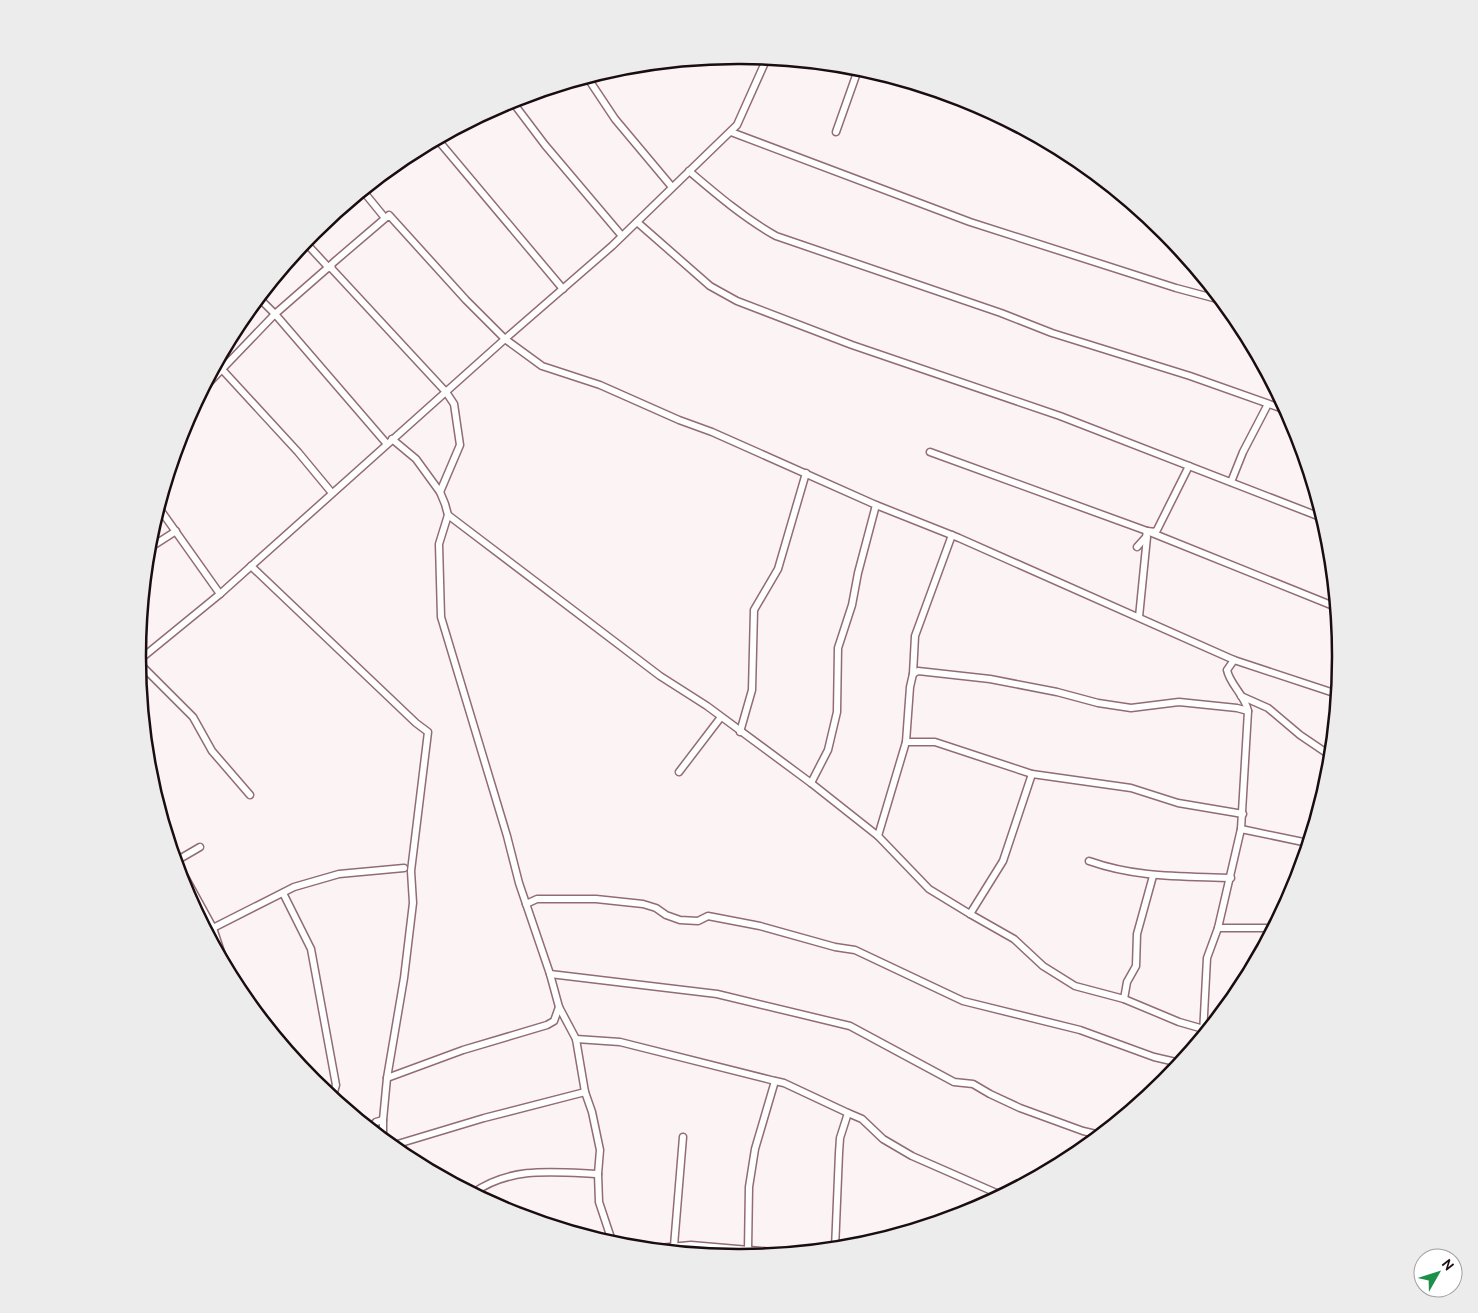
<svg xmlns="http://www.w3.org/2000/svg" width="1478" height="1313" viewBox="0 0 1478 1313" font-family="Cabin,sans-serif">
<rect width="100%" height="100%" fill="#fcf3f5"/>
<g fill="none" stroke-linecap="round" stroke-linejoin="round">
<g stroke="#916c75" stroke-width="9">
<g id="street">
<path d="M757 57 765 63"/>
<path d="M587 77 615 119 672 187"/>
<path d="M963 99 971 101"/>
<path d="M511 100 545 145 622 236"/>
<path d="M731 132 970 222 1176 288 1221 300"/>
<path d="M836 132 859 67"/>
<path d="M437 139 563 289"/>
<path d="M689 171C716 194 744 218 776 236L1001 313 1052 333 1190 376 1286 410"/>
<path d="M363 191 385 218"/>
<path d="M637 222 710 286 737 301 852 345 1060 416 1323 518"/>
<path d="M305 242 329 268"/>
<path d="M259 298 275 314 387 444"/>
<path d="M217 364 298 452 332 493"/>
<path d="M203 389 275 314 331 265"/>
<path d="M392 439 416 459 440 492 445 504 448 515 439 544 441 617 507 836 519 883 550 974 559 1007 576 1039 585 1092 592 1112 600 1150 598 1174 599 1202 613 1244"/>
<path d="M930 452 1147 531 1336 607"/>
<path d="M1231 482 1243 452 1268 404"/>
<path d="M440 492 460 445 454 404 446 392 332 269 331 265 334 262 389 215 466 300 505 339 542 366 600 385 679 420 712 432 876 505 959 538 1234 660 1337 694"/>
<path d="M159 508 220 594"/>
<path d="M448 515 660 676 707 706 811 783 878 836 929 889 970 914 1014 939 1043 966 1075 986 1124 999 1179 1022 1207 1030"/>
<path d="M1137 547 1146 537 1147 531 1156 532 1189 466"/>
<path d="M148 549 176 531"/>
<path d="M251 566 416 723 428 732 411 871 413 903 404 978 387 1078 383 1120V1139"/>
<path d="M1139 617 1147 537"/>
<path d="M138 661 220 594 505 339 612 246 737 125 767 58"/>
<path d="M138 662 193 717 212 751 250 795"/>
<path d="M913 674 915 636 952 535"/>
<path d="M1241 696 1268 708 1300 735 1331 756"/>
<path d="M740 732 752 690 754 610 778 569 806 473"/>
<path d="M906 742H935L1032 774 1131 788 1178 803 1243 814"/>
<path d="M679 772 721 717"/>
<path d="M811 783 828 750 837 712 838 648 852 605 858 573 876 505"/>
<path d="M1241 829 1308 843"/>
<path d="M878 836 906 742 910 687 913 674 918 671 990 679 1057 692 1098 703 1131 708 1179 702 1237 708 1248 711"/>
<path d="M174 857 213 928 226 967"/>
<path d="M176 861 200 847"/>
<path d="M1089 861C1137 878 1181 876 1231 878"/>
<path d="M283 893 311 949 336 1085 334 1092 327 1093"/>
<path d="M526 904 537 899H596L643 904 656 908 666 915 680 920 698 921 708 916 760 926 835 947 855 950 963 1001 1080 1030 1154 1057 1180 1063"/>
<path d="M970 914 1003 861 1032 774"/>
<path d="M213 928 294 887 339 874 404 868"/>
<path d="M1218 928H1273"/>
<path d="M550 974 717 994 850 1026 954 1082 973 1084 990 1094 1020 1108 1083 1131 1100 1135"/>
<path d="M1124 999 1127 982 1136 966 1137 934 1153 876"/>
<path d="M1203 1034 1207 958 1218 928 1241 829 1248 711C1245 695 1230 685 1227 670L1234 660"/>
<path d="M576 1039 620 1042 775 1081 784 1083 848 1113 840 1138 839 1153 835 1249"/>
<path d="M387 1078 463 1050 547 1025 554 1021 559 1007"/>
<path d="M848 1113 862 1119 883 1139 912 1156 1001 1195"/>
<path d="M370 1128 376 1122 383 1120"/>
<path d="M391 1146 484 1118 585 1092"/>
<path d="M473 1193C511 1166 554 1172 598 1174"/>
<path d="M674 1246 683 1137"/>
<path d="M648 1249 691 1245 786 1253"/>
<path d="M748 1250 749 1187 755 1149 775 1081"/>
</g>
</g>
<use href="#street" stroke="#fff" stroke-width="6"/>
</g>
<path d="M0 0H1478V1313H0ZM738 64H740A592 592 0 0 1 1332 656V657A592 592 0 0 1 740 1249H738A592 592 0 0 1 146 657V656A592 592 0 0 1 738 64Z" fill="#edecec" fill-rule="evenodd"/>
<path fill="none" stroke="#1a0d11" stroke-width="2.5" d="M738 64H740A592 592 0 0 1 1332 656V657A592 592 0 0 1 740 1249H738A592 592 0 0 1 146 657V656A592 592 0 0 1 738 64Z"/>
<g transform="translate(1438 1273) rotate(51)"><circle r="24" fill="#ffffff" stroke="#a39ea0"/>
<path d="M0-4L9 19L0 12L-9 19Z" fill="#1c8f49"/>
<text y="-8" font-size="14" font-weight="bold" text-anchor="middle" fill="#1a0d11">N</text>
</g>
</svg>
